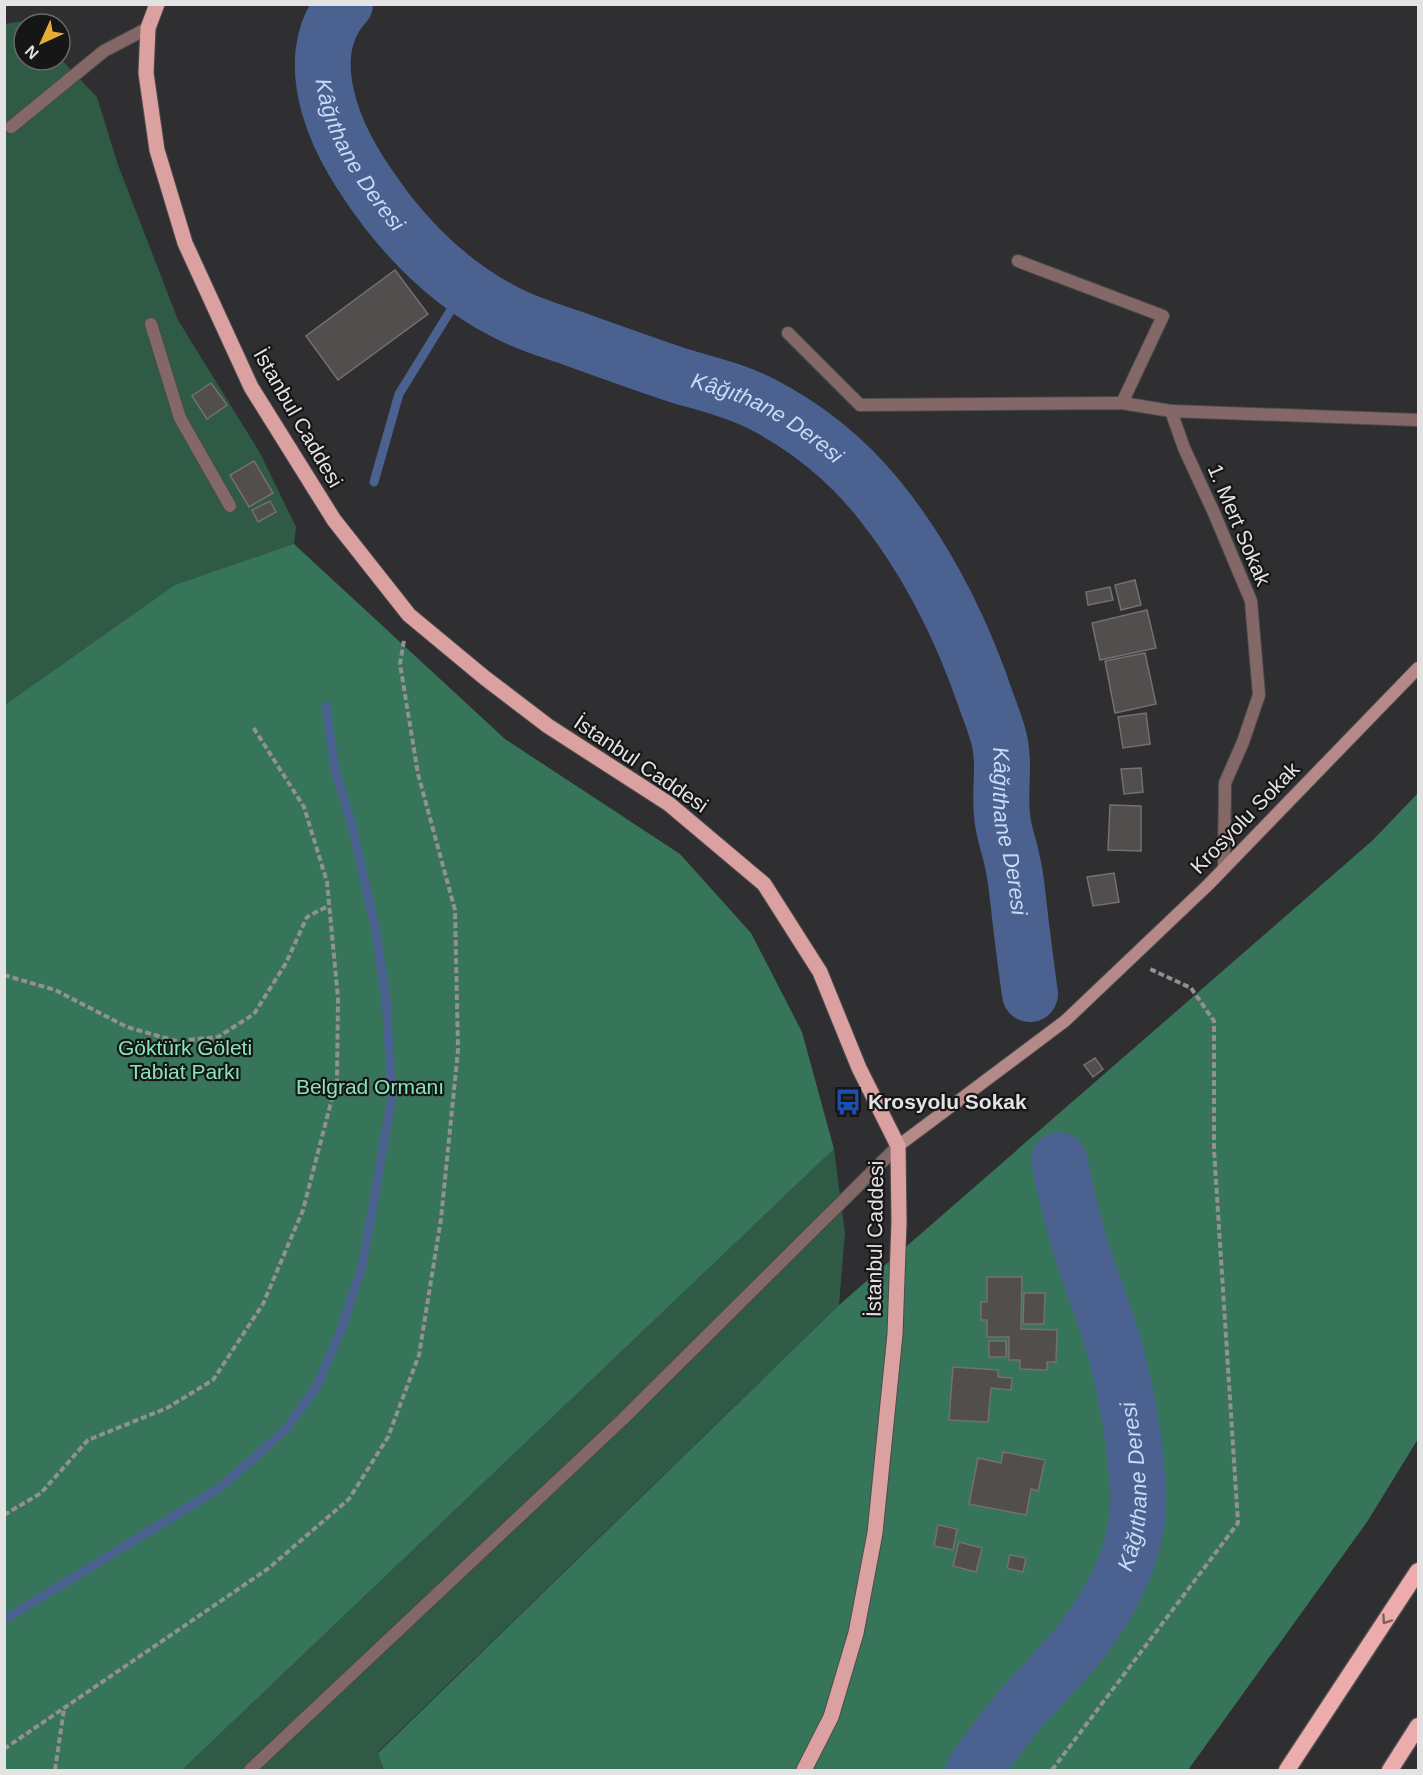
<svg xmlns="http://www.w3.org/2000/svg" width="1423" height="1775" viewBox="0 0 1423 1775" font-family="Arial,sans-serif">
<rect width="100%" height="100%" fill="#2f2e30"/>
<g fill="#2e5a46">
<path d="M36 19 37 24H24V60H60V58L97 97 118 165 178 320 260 453 296 527 294 544 5 1590 4 24Z"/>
<path d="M834 1149 845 1233 839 1305 378 1752 384 1770H182Z"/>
</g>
<g fill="#367559">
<path d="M294 544 505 739 680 854 751 933 802 1032 834 1149 182 1770H5V705L175 585Z"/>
<path d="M1418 793V1439L1367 1522 1188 1770H384L378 1753 839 1305 1373 840Z"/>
</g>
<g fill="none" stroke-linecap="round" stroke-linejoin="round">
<g stroke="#4b6291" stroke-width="9">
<path d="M374 482 399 394 465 287"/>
<path d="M4 1620 221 1487 286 1429 317 1386 342 1327 362 1267 392 1096 386 999 375 927 352 826 335 769 326 706"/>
</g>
<g stroke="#4b6291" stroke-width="56">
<path id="s1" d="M345 4C319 32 319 71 329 106 340 145 363 179 387 211 419 252 457 287 503 311 525 323 549 330 572 338 608 351 644 364 680 376 708 384 736 391 762 404 806 427 846 459 877 497 926 557 962 629 987 703 991 714 995 724 998 735 1006 762 999 788 1002 815 1003 831 1009 845 1012 860 1016 876 1017 892 1019 907 1022 936 1026 965 1030 994"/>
<path id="s2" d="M974 1770C992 1745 1011 1718 1033 1695 1058 1668 1083 1643 1102 1611 1118 1585 1131 1557 1136 1527 1141 1500 1137 1473 1134 1446 1130 1417 1125 1389 1118 1361 1109 1325 1095 1291 1084 1257 1073 1225 1066 1192 1059 1160"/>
</g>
</g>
<g fill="#514e4d" stroke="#73706f" stroke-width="1.5">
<path d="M395 270 428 314 338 380 306 336Z"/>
<path d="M211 383 227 405 207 419 192 396Z"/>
<path d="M254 461 273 493 249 507 230 475Z"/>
<path d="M270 501 276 512 258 522 252 510Z"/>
<path d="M1135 580 1141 605 1121 610 1115 585Z"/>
<path d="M1110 587 1113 600 1088 605 1086 592Z"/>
<path d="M1147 610 1156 648 1100 660 1092 623Z"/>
<path d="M1145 653 1156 704 1115 713 1105 661Z"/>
<path d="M1146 713 1150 744 1123 748 1118 717Z"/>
<path d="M1141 768 1143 792 1124 794 1121 769Z"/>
<path d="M1110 805 1141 806V851L1108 850Z"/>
<path d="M1114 873 1119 902 1093 906 1087 877Z"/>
<path d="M1095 1058 1103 1069 1093 1077 1084 1065Z"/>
<path d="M987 1277H1022L1021 1329 1057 1330 1056 1362H1047V1370L1020 1369V1360H1009V1337H987V1320H981V1302H987Z"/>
<path d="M1024 1293H1045L1044 1324H1023Z"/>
<rect x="989" y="1341" width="17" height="16"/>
<path d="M953 1367 998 1370V1377L1012 1378 1011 1390 991 1388 988 1422 949 1420Z"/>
<path d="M1003 1452 1045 1460 1038 1491 1031 1489 1026 1515 969 1504 978 1458 1001 1463Z"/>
<path d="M938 1525 957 1529 953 1550 934 1546Z"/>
<path d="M959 1542 982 1548 976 1572 953 1566Z"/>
<path d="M1010 1555 1026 1558 1023 1572 1007 1568Z"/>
</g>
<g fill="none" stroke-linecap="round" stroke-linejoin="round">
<g stroke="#4c4b4d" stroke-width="14">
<g id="service">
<path d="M11 127 104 51 148 28"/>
<path d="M1018 261 1163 316 1122 403"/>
<path d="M151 324 180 418 230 506"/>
<path d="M788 333 860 405 1122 403 1171 411"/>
<path d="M250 1770 623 1419 898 1146"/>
</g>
</g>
<g stroke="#4c4b4d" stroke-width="14">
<path id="minor" d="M1224 868 1225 783 1243 742 1259 695 1251 601 1214 513 1184 448 1171 411 1418 420"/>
</g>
<g stroke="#4c4b4d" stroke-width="14">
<path id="secondary" d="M898 1146 1065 1021 1208 885 1418 668"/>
</g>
<g stroke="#4c4b4d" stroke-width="17">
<path id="primary" d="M157 4 148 28 146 73 157 150 185 243 251 387 334 520 409 615 485 678 548 726 669 804 764 884 820 972 859 1068 898 1146 899 1222 895 1334 875 1533 856 1633 831 1717 804 1770"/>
</g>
<g stroke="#4c4b4d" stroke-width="19">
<g id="trunk">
<path d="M1287 1770 1418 1571"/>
<path d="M1390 1770 1418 1726"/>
</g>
</g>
<g stroke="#919092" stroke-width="4" stroke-dasharray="6 3" stroke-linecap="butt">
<path d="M4 975 55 990 127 1027 176 1041 218 1037 254 1014 286 963 307 917 328 906"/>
<path d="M4 1515 41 1493 88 1440 167 1408 213 1380 263 1304 303 1210 337 1079 338 998 327 882 304 807 253 727"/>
<path d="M4 1749 269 1568 349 1499 388 1437 419 1355 441 1219 458 1050 455 910 418 774 400 664 404 640"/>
<path d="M55 1770 64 1709"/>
<path d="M1052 1770 1238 1523 1214 1150V1021L1191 988 1150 969"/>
</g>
<use href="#service" stroke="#846868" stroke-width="12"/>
<use href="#minor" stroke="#846868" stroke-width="12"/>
<use href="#secondary" stroke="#b58987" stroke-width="12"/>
<use href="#primary" stroke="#daa1a0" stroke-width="15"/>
<use href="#trunk" stroke="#ebacab" stroke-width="16"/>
</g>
<defs><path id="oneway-chevron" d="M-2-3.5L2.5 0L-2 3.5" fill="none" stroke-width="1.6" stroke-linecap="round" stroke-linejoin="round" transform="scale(1.5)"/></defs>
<use stroke="#816161" href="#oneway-chevron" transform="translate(1386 1620) rotate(124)"/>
<defs>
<g id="bus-bare" transform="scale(2.07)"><path d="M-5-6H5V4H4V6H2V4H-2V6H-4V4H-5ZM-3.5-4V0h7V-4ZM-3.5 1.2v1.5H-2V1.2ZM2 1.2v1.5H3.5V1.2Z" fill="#1a4fb4" stroke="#171617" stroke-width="2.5" paint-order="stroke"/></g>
</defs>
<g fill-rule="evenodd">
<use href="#bus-bare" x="848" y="1102"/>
</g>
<g text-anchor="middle" stroke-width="4.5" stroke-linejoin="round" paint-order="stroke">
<g font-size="21" fill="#e3e3e4" stroke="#171617">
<text transform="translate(298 418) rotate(60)" y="7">İstanbul Caddesi</text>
<text transform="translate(1239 525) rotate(67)" y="7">1. Mert Sokak</text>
<text transform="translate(641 764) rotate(34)" y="7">İstanbul Caddesi</text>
<text transform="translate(1245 818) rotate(-46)" y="7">Krosyolu Sokak</text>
<text transform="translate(875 1239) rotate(-89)" y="7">İstanbul Caddesi</text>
</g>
<g font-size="21" fill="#87e5b9" stroke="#171617">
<text x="185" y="1055">Göktürk Göleti<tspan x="185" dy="24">Tabiat Parkı</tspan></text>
<text x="370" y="1094">Belgrad Ormanı</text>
</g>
<g font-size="21" font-weight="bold" fill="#e3e3e4" stroke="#171617" text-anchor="start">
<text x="868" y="1109">Krosyolu Sokak</text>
</g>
<g font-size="22" font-style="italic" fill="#cad9f6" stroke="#171617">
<text dy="8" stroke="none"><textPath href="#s1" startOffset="165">Kâğıthane Deresi</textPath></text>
<text dy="8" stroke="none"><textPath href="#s1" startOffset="669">Kâğıthane Deresi</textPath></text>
<text dy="8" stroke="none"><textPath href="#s1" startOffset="1173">Kâğıthane Deresi</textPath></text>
<text dy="8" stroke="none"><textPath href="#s2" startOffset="336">Kâğıthane Deresi</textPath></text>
</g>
</g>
<rect width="1423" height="1775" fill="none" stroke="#e3e3e4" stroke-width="12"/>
<g transform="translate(42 42) rotate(225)"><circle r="28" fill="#171617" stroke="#696869" stroke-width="1.5"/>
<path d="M0-4.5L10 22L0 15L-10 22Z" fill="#e5ad35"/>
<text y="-9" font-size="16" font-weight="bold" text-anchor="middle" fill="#e3e3e4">N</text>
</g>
</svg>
